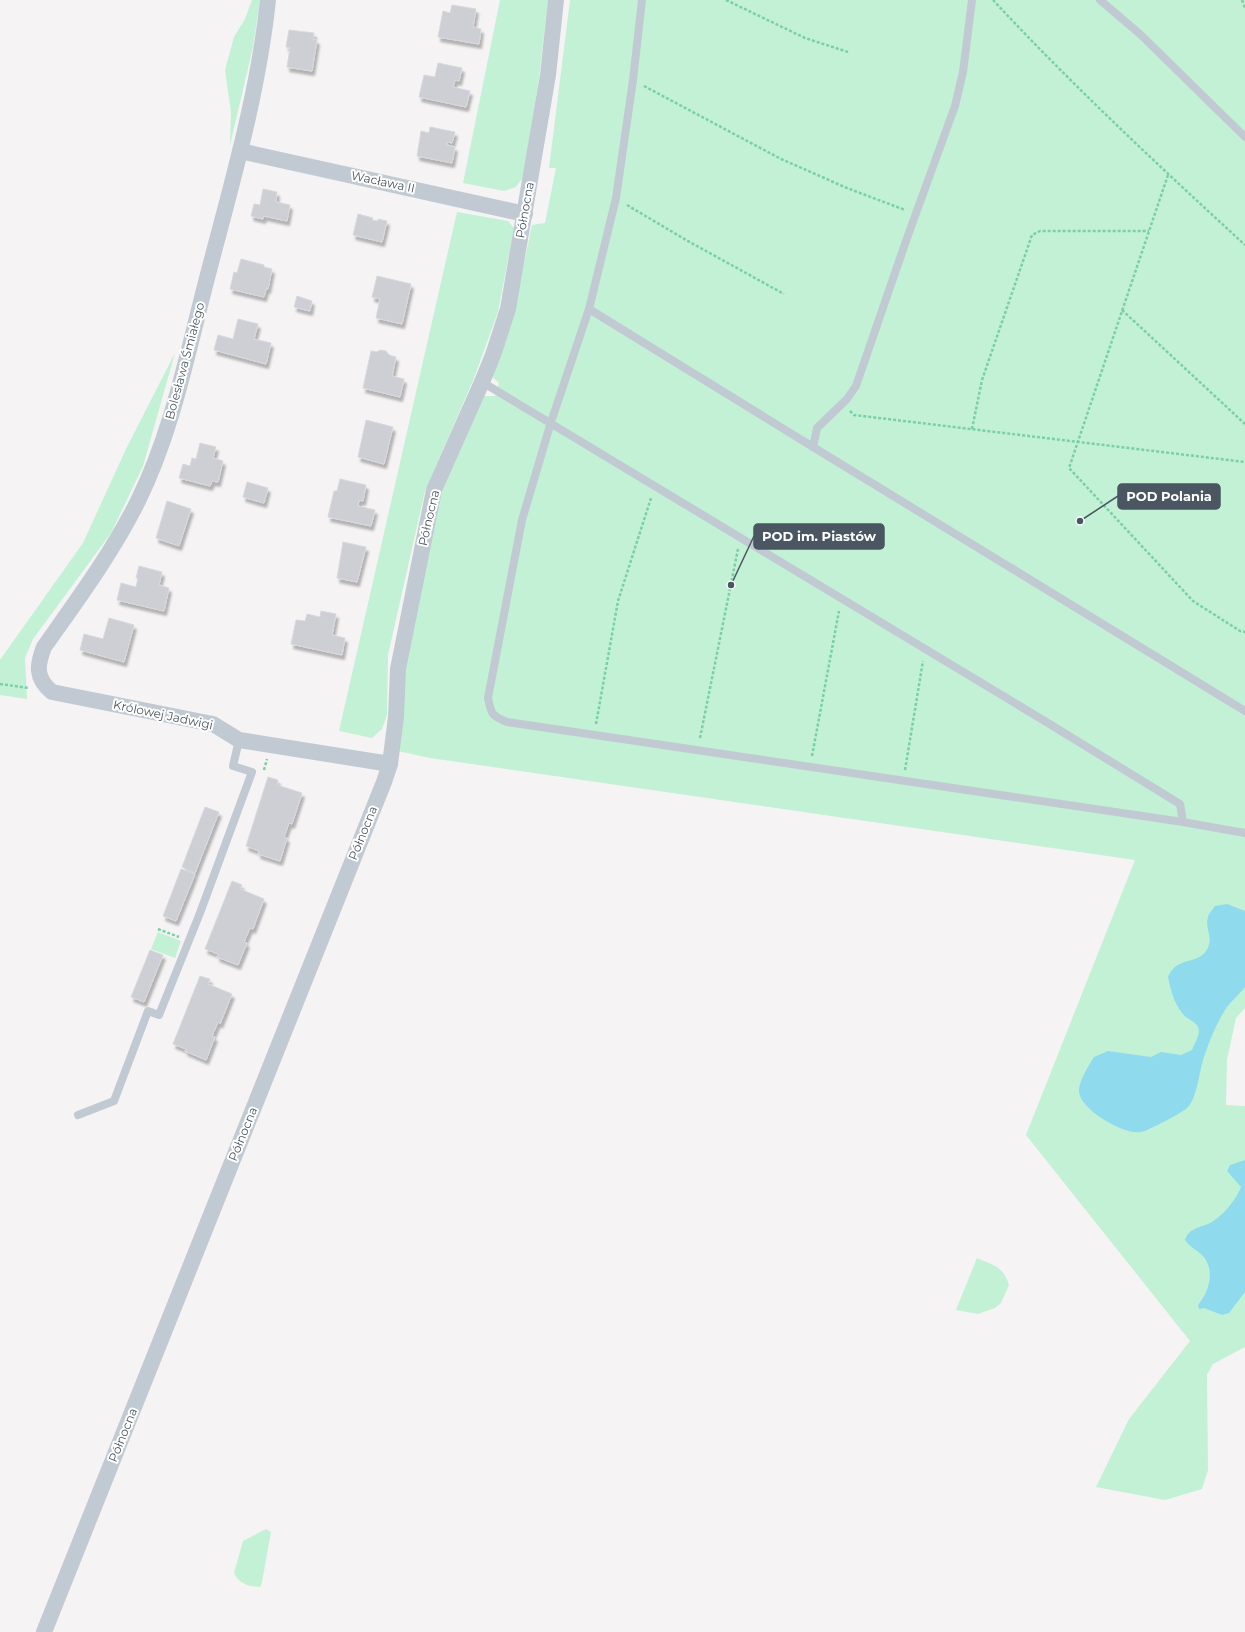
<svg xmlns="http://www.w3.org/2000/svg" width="1245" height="1632" viewBox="0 0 1245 1632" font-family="Montserrat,sans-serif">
<defs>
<filter id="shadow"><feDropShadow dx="2.5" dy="4.5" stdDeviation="1" flood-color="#0004"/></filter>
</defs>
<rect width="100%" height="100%" fill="#f5f3f3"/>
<g fill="#c3f1d5">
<path d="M252 0H260L253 47 230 145 231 112 225 70 234 37 245 19Z"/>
<path d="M500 0H548L539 78 524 176 516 187 504 191 463 183Z"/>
<path d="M570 0H1245V1008L1236 1018 1227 1060 1226 1105 1245 1106V1347L1213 1364 1207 1375 1208 1470 1202 1489 1165 1500 1096 1487 1129 1419 1190 1341 1026 1135 1135 860 430 758 398 751 404 677 440 496 484 396H495L499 383 492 377 515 307 532 225 545 223 556 168H549Z"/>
<path d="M457 212 508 221 514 228 498 312 474 378 425 491 388 655 387 715 382 729 372 738 339 731Z"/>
<path d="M175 353 143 466 111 533 33 639 25 658 27 699 0 695V660L83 543 126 449Z"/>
<path d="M158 932 181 941 175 958 151 949Z"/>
<path d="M977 1258C993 1265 1004 1267 1009 1285L1001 1303 995 1308 978 1314 956 1310Z"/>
<path d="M266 1529 271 1532 262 1582 260 1587C249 1587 238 1583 234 1573L243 1541Z"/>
</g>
<g fill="#90daee">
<path d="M1227 904 1245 911V987C1239 995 1230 1002 1225 1010 1217 1023 1210 1039 1205 1054 1199 1069 1198 1098 1187 1108 1180 1114 1158 1125 1149 1129 1146 1131 1138 1133 1135 1132 1119 1131 1078 1108 1079 1090 1080 1079 1088 1067 1094 1057L1108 1051 1151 1057 1161 1052 1181 1055 1192 1050C1194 1045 1198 1038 1199 1032 1199 1021 1188 1021 1183 1014 1174 1003 1171 991 1168 977 1169 974 1171 971 1173 969 1182 959 1199 962 1206 951 1215 938 1204 929 1208 917 1209 913 1213 909 1215 906Z"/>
<path d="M1245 1160V1292L1229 1313 1222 1315 1204 1308 1199 1309 1198 1305C1210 1291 1216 1268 1201 1254 1195 1249 1189 1246 1185 1240 1189 1228 1199 1228 1210 1223 1222 1217 1236 1200 1241 1187L1227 1171 1230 1165Z"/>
</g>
<g fill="#cdcfd5" stroke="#d7d9de" filter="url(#shadow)">
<path d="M452 5 476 9 473 27 481 29 479 44 438 37 443 11 450 13Z"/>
<path d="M289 30 314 33 313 39 317 40 312 71 287 67 290 48 286 47Z"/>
<path d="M438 63 462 68 459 81 455 80 453 87 470 91 466 107 419 97 424 75 435 77Z"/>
<path d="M430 127 455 132 452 143 447 142V145L455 147 452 163 417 156 421 131 429 133Z"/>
<path d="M263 189 277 192 276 202 290 205 287 221 264 216 263 219 251 216 254 204 260 205Z"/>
<path d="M358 214 373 218 372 220 378 221V219L387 221 382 242 353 235Z"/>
<path d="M241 259 264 265V267L272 269 268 289H266L264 297 230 289 234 272 237 273Z"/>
<path d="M377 276 411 284 402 324 376 318 380 299 372 297Z"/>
<path d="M297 296 312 301 310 311 294 307Z"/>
<path d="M238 319 258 324 254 339 271 343 266 364 214 350 218 335 233 339Z"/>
<path d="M380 350 386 351 389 355 396 357 392 376 404 379 400 397 363 388 371 351 377 352Z"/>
<path d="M366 420 393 427 384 464 358 457Z"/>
<path d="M200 443 216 447 213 458 223 461 218 482 212 481 210 486 179 478 183 464 190 466 192 458 196 459Z"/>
<path d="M340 479 366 485 363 501 359 500 358 506 375 510 371 526 328 517 334 491H337Z"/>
<path d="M247 482 268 488 264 503 243 497Z"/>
<path d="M167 501 191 509 179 546 156 538Z"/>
<path d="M343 542 366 547 357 582 337 578Z"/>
<path d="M139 566 162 572 159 585 169 588 164 611 117 600 121 583 136 587 138 578H136Z"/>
<path d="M321 611 336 614 332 635 345 638 342 655 291 644 296 620 305 621 307 614 320 617Z"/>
<path d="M109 618 134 625 124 662 80 650 84 634 103 639Z"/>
<path d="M268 777 278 780 277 785 302 793 292 824 289 823 284 837 287 838 280 861 258 854 259 851 246 846Z"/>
<path d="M205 807 219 812 195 873 182 867Z"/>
<path d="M181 869 195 874 176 921 163 916Z"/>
<path d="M232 881 242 885 240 889 264 899 253 929 250 928 244 942 247 943 238 965 217 957 218 954 205 949Z"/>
<path d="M150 950 163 955 144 1002 131 997Z"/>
<path d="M200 976 210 979 208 984 232 994 220 1024 218 1022 212 1036 215 1037 206 1060 185 1051 186 1049 173 1044Z"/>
</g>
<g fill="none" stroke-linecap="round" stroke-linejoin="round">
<g stroke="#7ad0a6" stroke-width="2.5" stroke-dasharray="3 2" stroke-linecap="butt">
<path d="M726 0 805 38 848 52"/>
<path d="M993 0C1073 86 1159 166 1245 245"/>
<path d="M1242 0 1245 8"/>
<path d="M644 86 781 159 847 188 905 210"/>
<path d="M1168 175 1069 468 1193 601 1240 631 1245 632"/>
<path d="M627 205 686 240 784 294"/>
<path d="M1122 310 1245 424"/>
<path d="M850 411 854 415 1245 462"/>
<path d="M972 429 982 380 1032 235 1040 231H1149"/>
<path d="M0 684 29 688"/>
<path d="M596 724 618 601 651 498"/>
<path d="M700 738 738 549"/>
<path d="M812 756 839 611"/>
<path d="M264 770 267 759"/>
<path d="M905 770 923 661"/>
<path d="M158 929 179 937"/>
</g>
<g stroke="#c1cad2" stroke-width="8">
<path d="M642 0 633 80 616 198 589 309 813 447"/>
<path d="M972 0 963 72 955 106 907 238 856 386 847 399 817 428 813 447 1245 711"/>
<path d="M1100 0 1141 35 1245 137"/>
<path d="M589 309 551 422 522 520 488 698C491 714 492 716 507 722L1183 822 1245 833"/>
<path d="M482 382 1043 720 1180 804 1183 822"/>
<path d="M78 1115 114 1101 148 1011 159 1015 200 913 252 772 233 766 239 740"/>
</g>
<g stroke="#c1cad2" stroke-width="16">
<path d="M268 0C258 96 230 189 206 282 187 355 172 432 138 501 112 553 78 599 44 647 37 665 35 678 52 692L213 724 239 740 390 764"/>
<path d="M240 151 525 214"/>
<path d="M44 1632 384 782 390 764 396 717 398 669 434 490 482 382 493 355 508 309 548 75 556 0"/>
</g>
</g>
<g text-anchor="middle" stroke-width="4" stroke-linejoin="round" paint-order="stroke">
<g font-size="12" fill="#4a5661" stroke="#fff">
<text transform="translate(383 182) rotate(12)" y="4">Wacława II</text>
<text transform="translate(525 210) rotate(-80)" y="4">Północna</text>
<text transform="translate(185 361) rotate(-75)" y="4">Bolesława Śmiałego</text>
<text transform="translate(429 518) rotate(-77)" y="4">Północna</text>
<text transform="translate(163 715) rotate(12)" y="4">Królowej Jadwigi</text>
<text transform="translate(363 833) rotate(-68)" y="4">Północna</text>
<text transform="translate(243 1134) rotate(-68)" y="4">Północna</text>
<text transform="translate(123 1435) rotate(-68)" y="4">Północna</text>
</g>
</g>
<path fill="none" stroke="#4a5661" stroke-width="1.5" d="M1080 521L1118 496M731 585L754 536"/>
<g fill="#4a5661" stroke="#fff" stroke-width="1.5">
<circle cx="1080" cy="521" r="4"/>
<circle cx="731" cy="585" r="4"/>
</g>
<g fill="#4a5661" stroke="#4a5661" stroke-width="1.5">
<rect x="1118" y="484" width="102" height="25" rx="4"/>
<rect x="754" y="524" width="130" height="25" rx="4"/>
</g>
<g font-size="13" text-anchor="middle" font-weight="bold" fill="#fff">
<text x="1169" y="501">POD Polania</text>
<text x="819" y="541">POD im. Piastów</text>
</g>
</svg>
